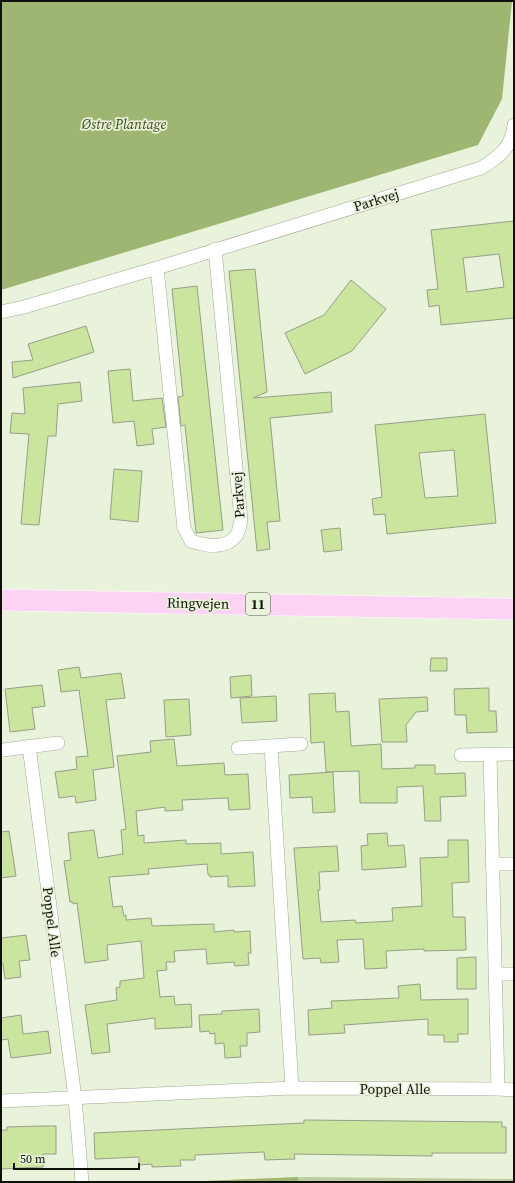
<svg xmlns="http://www.w3.org/2000/svg" width="515" height="1183" viewBox="0 0 515 1183" font-family="'Source Serif 4',serif">
<rect width="100%" height="100%" fill="#e9f2da"/>
<path fill="#bccda1" d="M306 1177 514 1179V1182H182Z"/>
<g fill="#9eb671">
<path d="M1 1H512L502 99 478 145 1 290Z"/>
<path d="M298 1177V1182H182Z"/>
</g>
<g fill="#cce59e" stroke="#969e89" fill-rule="evenodd">
<path d="M514 221V318L441 325 439 305 429 307 427 290 438 289 431 230ZM499 254 504 287 467 292 463 258Z"/>
<path d="M255 269 267 392 253 398 331 392 332 412 270 418 280 521 267 522 270 549 257 551 229 271Z"/>
<path d="M351 280 386 309 352 351 305 374 285 333 324 315Z"/>
<path d="M197 286 223 530 196 533 185 425 181 426 178 397 183 396 172 289Z"/>
<path d="M86 326 94 352 13 378 12 362 33 360 28 344Z"/>
<path d="M130 369 133 401 162 398 166 427 152 429 154 444 137 446 134 421 113 423 108 371Z"/>
<path d="M80 382 82 401 58 404 56 436H48L39 525 21 524 29 434 10 433 12 413 25 414 23 388Z"/>
<path d="M485 414 496 523 387 534 385 514 374 515 372 499 382 497 375 425ZM454 450 458 496 425 498 419 453Z"/>
<path d="M114 469 142 471 138 522 110 519Z"/>
<path d="M340 528 342 550 324 552 321 530Z"/>
<path d="M431 658H447V671H430Z"/>
<path d="M79 667 81 678 121 673 125 698 106 700 114 767 93 770 96 800 76 803 75 796 59 798 55 772 77 769 76 757 88 756 79 690 61 692 58 670Z"/>
<path d="M251 675 252 696 231 698 230 677Z"/>
<path d="M42 685 45 706 32 708 35 729 10 732 5 689Z"/>
<path d="M489 688V711H496L497 732 467 733 466 715H455L454 689Z"/>
<path d="M335 693 336 712 349 711 351 746 381 744 382 769 415 768V765H435V774L465 773 466 796 440 797 441 821H425L423 786 397 787V803H360L359 771 326 772 324 742 311 743 309 694Z"/>
<path d="M276 696 277 721 242 723 240 698Z"/>
<path d="M427 697 428 711 416 712 406 725 407 742H382L379 699Z"/>
<path d="M189 699 191 735 166 737 164 700Z"/>
<path d="M174 739 177 766 224 763 225 775 248 774 250 809 229 810 228 798 182 800 183 810 165 811V807L136 811 138 836 144 835V843L186 840V844L221 843V854L253 852 255 886 228 887V876L210 877V875H208L207 864 148 869 149 874 109 877 113 907 122 906 124 916 126 915V920L151 918 152 926 214 924V932L234 930V932L250 931 251 953H248L249 965 235 966 234 962 207 964 206 949 174 951 175 962H166L167 970 157 971 160 997 174 996 175 1005 191 1004 192 1027 155 1029V1018L107 1024 110 1052 92 1054 85 1005 117 1000 116 988 120 987V981L144 978 141 941 107 945 108 960 85 963 77 903 73 904V902H70L64 861 71 860 68 833 94 830 98 858 123 854 121 830 126 829 117 756 151 752 150 741Z"/>
<path d="M333 772 335 812 313 813 312 797 290 798 289 775Z"/>
<path d="M9 831 16 876 1 878V832Z"/>
<path d="M387 833 388 846 404 845 406 867 362 870 361 846 368 845 367 834Z"/>
<path d="M448 840H468L469 882 452 883 453 917H465L466 950 424 951V949L386 951 387 968 365 969 363 939 337 940 339 962 321 963 320 958 303 959 294 848 337 846 339 871 319 872 320 890H318L321 922 355 920 356 923 393 921 392 908 422 906 420 858 448 857Z"/>
<path d="M26 935 30 960 19 961 21 977 5 979 3 964H1V938Z"/>
<path d="M476 957V989H457V958Z"/>
<path d="M420 984 421 1000 468 999V1034H458V1042H444V1035H428V1019L344 1025 345 1033 309 1035 308 1010 332 1008 331 1001 399 998 398 986Z"/>
<path d="M259 1009 260 1032 247 1033V1046H240L241 1057 225 1058 224 1043 215 1044V1033L210 1034 209 1031 200 1032 199 1015 222 1014V1011Z"/>
<path d="M21 1015 23 1034 48 1031 51 1053 11 1058 8 1039 1 1040V1018Z"/>
<path d="M304 1120 502 1122V1127H506V1153H432V1156L294 1154 295 1159 265 1160 264 1152 195 1155V1160H180L181 1166 152 1167V1164L139 1165V1157L95 1159 94 1133 304 1123Z"/>
<path d="M41 1126H56V1154H43V1167L1 1169V1130H7V1127Z"/>
</g>
<g fill="none" stroke-linecap="round" stroke-linejoin="round">
<g stroke="#a1a993" stroke-width="14">
<g id="minor">
<path d="M157 268 184 528 191 541C206 546 225 550 236 536 239 532 240 525 241 520L215 249"/>
<path d="M1 312 24 307 157 268 481 168C499 157 512 147 514 125"/>
<path d="M29 746 75 1098 82 1182"/>
<path d="M271 746 292 1088"/>
<path d="M238 748 301 744"/>
<path d="M3 750 58 743"/>
<path d="M490 754 498 1089"/>
<path d="M461 755 514 754"/>
<path d="M492 864H514"/>
<path d="M495 974H514"/>
<path d="M1 1101 292 1088 498 1089 514 1090"/>
</g>
</g>
<g stroke="#fff" stroke-width="22">
<path id="primary" d="M1 600 514 609"/>
</g>
<use href="#minor" stroke="#fff" stroke-width="13"/>
<use href="#primary" stroke="#fdd3f5" stroke-width="21"/>
</g>
<g text-anchor="middle" stroke-width="3.5" stroke-linejoin="round" paint-order="stroke">
<rect fill="#e9f2da" stroke="#505448" stroke-width="1" x="246" y="593" width="24" height="22" rx="3"/>
<g font-size="13" font-weight="bold" fill="#0e1109">
<text x="258" y="609">11</text>
</g>
<g font-size="14" font-style="italic" fill="#3a4917" stroke="#e9f2da">
<text x="124" y="129">Østre Plantage</text>
</g>
<g font-size="14" fill="#0e1109" stroke="#e9f2da">
<text transform="translate(376 200) rotate(-17)" y="5">Parkvej</text>
<text transform="translate(238 495) rotate(-94)" y="5">Parkvej</text>
<text transform="translate(198 603) rotate(1)" y="5">Ringvejen</text>
<text transform="translate(52 922) rotate(83)" y="5">Poppel Alle</text>
<text x="395" y="1094">Poppel Alle</text>
</g>
</g>
<rect width="515" height="1183" fill="none" stroke="#0e1109" stroke-width="4"/>
<path d="M14 1163v6h125v-6" fill="none" stroke="#0e1109" stroke-width="2"/>
<text x="20" y="1163" font-size="12" fill="#0e1109" stroke="#e9f2da" stroke-width="3" paint-order="stroke">50 m</text>
</svg>
